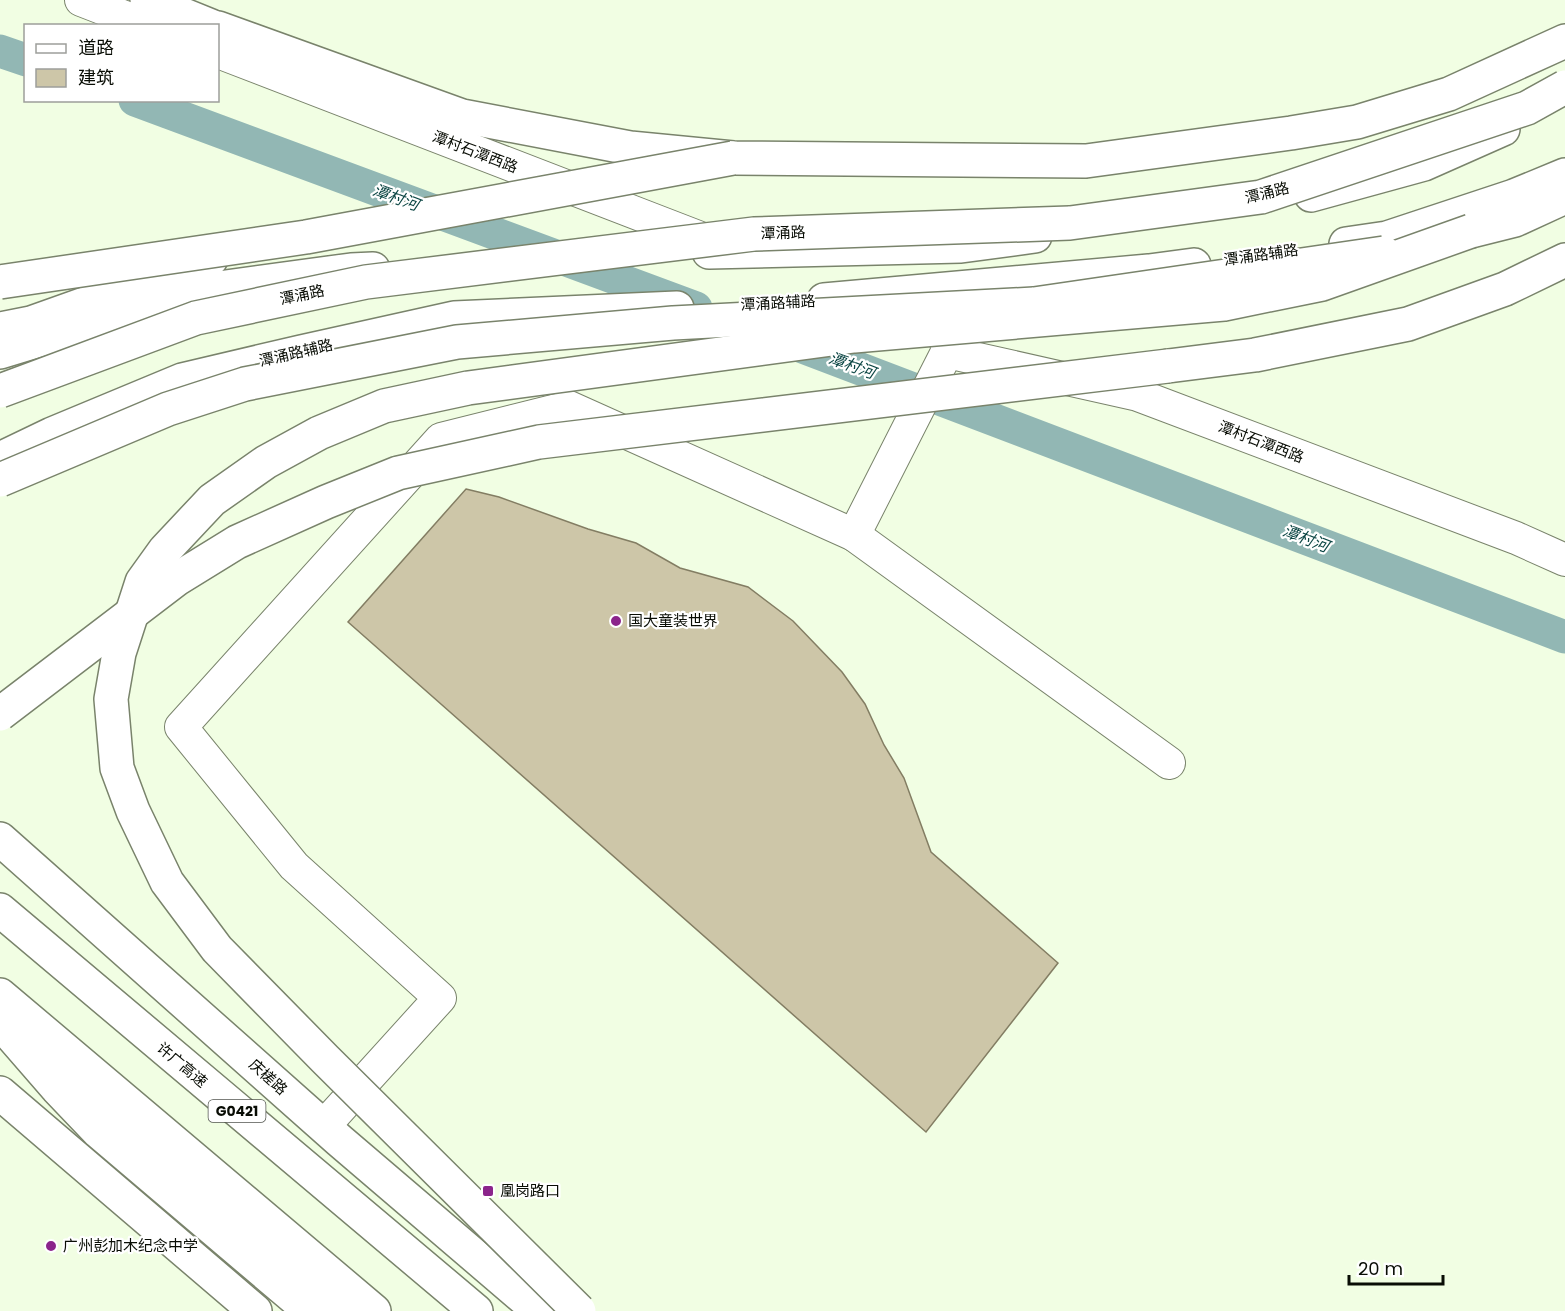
<svg xmlns="http://www.w3.org/2000/svg" width="1565" height="1311" viewBox="0 0 1565 1311" font-family="Poppins,'Noto Sans SC',sans-serif">
<rect width="100%" height="100%" fill="#f1fee3"/>
<g fill="none" stroke-linecap="round" stroke-linejoin="round">
<g stroke="#92b7b4" stroke-width="33">
<path d="M0 51 26 60"/>
<path d="M135 100 696 308"/>
<path d="M787 341 1565 637"/>
</g>
</g>
<path fill="#cdc6a8" stroke="#837d63" stroke-width="1.5" d="M466 489 499 497 588 529 636 543 680 568 748 587 793 621 842 672 865 704 884 745 904 778 931 852 1058 963 926 1132 348 622Z"/>
<g fill="none" stroke-linecap="round" stroke-linejoin="round">
<g stroke="#79836b" stroke-width="34">
<g id="minor">
<path d="M81 0 148 26"/>
<path d="M218 52 711 242"/>
<path d="M947 352 1138 395 1516 538 1565 560"/>
<path d="M854 535 947 352 946 330"/>
<path d="M324 1126 440 998 294 866 181 727 441 439 569 407 854 535 1169 763"/>
</g>
</g>
<g stroke="#79836b" stroke-width="36">
<g id="tertiary">
<path d="M1311 195 1424 164 1503 129"/>
<path d="M1346 244 1387 238 1514 196 1565 175"/>
<path d="M709 252 961 246 1035 236"/>
<path d="M824 300 1149 271 1194 265"/>
<path d="M0 352 204 290 351 270 373 269"/>
<path d="M0 459 52 434 182 380 301 352 454 318 677 308"/>
<path d="M0 1093 255 1311"/>
</g>
</g>
<g stroke="#79836b" stroke-width="36">
<g id="secondary">
<path d="M147 0 211 26"/>
<path d="M218 28 462 116 630 148 733 158 1086 161 1291 133 1357 122 1449 94 1565 41"/>
<path d="M1471 231 1515 220 1565 197"/>
</g>
</g>
<g stroke="#79836b" stroke-width="36">
<g id="primary">
<path d="M0 839 340 1141 539 1311"/>
<path d="M61 1075 340 1311"/>
</g>
</g>
<g stroke="#79836b" stroke-width="36">
<g id="motorway">
<path d="M0 329 31 323 211 259"/>
<path d="M1168 366 1255 355 1408 324 1505 289 1565 260"/>
<path d="M0 910 476 1311"/>
<path d="M0 995 374 1311"/>
<path d="M5 1028 57 1088 99 1132 310 1311"/>
</g>
</g>
<use href="#minor" stroke="#fff" stroke-width="32"/>
<use href="#tertiary" stroke="#fff" stroke-width="33"/>
<use href="#secondary" stroke="#fff" stroke-width="33"/>
<use href="#primary" stroke="#fff" stroke-width="33"/>
<use href="#motorway" stroke="#fff" stroke-width="33"/>
<g stroke="#79836b" stroke-width="36" stroke-linecap="butt">
<g id="tertiary-bridge">
<path d="M0 391 196 318 366 282 754 234 1070 223 1261 197 1527 108 1565 87"/>
<path d="M0 480 168 409 245 384 457 342 673 323 1034 304 1384 253"/>
</g>
</g>
<g stroke="#79836b" stroke-width="36" stroke-linecap="butt">
<g id="motorway-bridge">
<path d="M0 282 306 237 733 158"/>
<path d="M0 714 177 579 237 542 326 502 398 473 539 442 1168 366"/>
<path d="M579 1311 325 1059 217 949 167 882 133 811 117 768 111 699 119 653 142 582 165 550 212 500 266 462 319 433 384 406 468 388 854 336 1224 304 1322 284 1471 231"/>
</g>
</g>
<use href="#tertiary-bridge" stroke="#fff" stroke-width="33"/>
<use href="#motorway-bridge" stroke="#fff" stroke-width="33"/>
</g>
<g fill="#8b248b" stroke="#fff" stroke-width="2">
<circle cx="616" cy="621" r="6"/>
<rect x="482" y="1185" width="12" height="12" rx="3"/>
<circle cx="51" cy="1246" r="6"/>
</g>
<g text-anchor="middle" stroke-width="4.5" stroke-linejoin="round" paint-order="stroke">
<rect fill="#fff" stroke="#535650" stroke-width="1.5" x="208.5" y="1100" width="57" height="22" rx="4.5"/>
<g font-size="14" font-weight="bold" fill="#090d05">
<text x="237" y="1116">G0421</text>
</g>
<g font-size="15" fill="#090d05" stroke="#fff">
<text transform="translate(475 152) rotate(21)" y="5">潭村石潭西路</text>
<text transform="translate(1267 193) rotate(-14)" y="5">潭涌路</text>
<text transform="translate(783 233) rotate(-2)" y="5">潭涌路</text>
<text transform="translate(1261 255) rotate(-8)" y="5">潭涌路辅路</text>
<text transform="translate(302 295) rotate(-12)" y="5">潭涌路</text>
<text transform="translate(778 303) rotate(-3)" y="5">潭涌路辅路</text>
<text transform="translate(296 353) rotate(-13)" y="5">潭涌路辅路</text>
<text transform="translate(1261 442) rotate(21)" y="5">潭村石潭西路</text>
<text transform="translate(182 1065) rotate(40)" y="5">许广高速</text>
<text transform="translate(268 1077) rotate(42)" y="5">庆槎路</text>
</g>
<g font-size="15" fill="#090d05" stroke="#fff" text-anchor="start">
<text x="628" y="626">国大童装世界</text>
<text x="500" y="1196">凰岗路口</text>
<text x="63" y="1251">广州彭加木纪念中学</text>
</g>
<g font-size="16" font-style="italic" fill="#0c4644" stroke="#fff">
<text transform="translate(396 197) rotate(20)" y="6">潭村河</text>
<text transform="translate(852 365) rotate(20)" y="6">潭村河</text>
<text transform="translate(1306 538) rotate(21)" y="6">潭村河</text>
</g>
</g>
<rect x="24" y="24" width="195" height="78" fill="#ffffff" stroke="#9d9e9b" stroke-width="1.5"/>
<rect x="36" y="44" width="30" height="9" fill="#ffffff" stroke="#9d9e9b" stroke-width="1.5"/>
<text x="78" y="54" font-size="18" fill="#090d05">道路</text>
<rect x="36" y="69" width="30" height="18" fill="#cdc6a8" stroke="#9d9e9b" stroke-width="1.5"/>
<text x="78" y="84" font-size="18" fill="#090d05">建筑</text>
<path d="M1349 1275v9h94v-9" fill="none" stroke="#090d05" stroke-width="3"/>
<text x="1358" y="1275" font-size="18" fill="#090d05" stroke="#ffffff" stroke-width="4.5" paint-order="stroke">20 m</text>
</svg>
